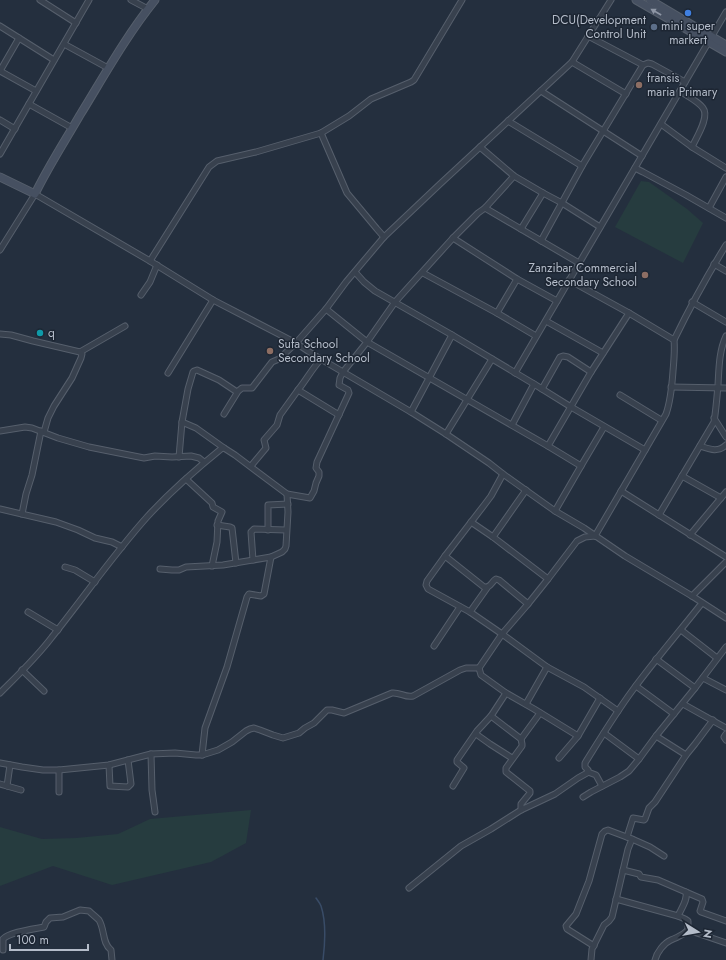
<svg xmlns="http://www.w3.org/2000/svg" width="726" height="960" viewBox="0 0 726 960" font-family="Jost,sans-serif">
<rect width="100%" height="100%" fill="#242f3e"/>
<g fill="#263c3f">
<path d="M641 181 649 182 687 209 703 223 683 263 615 227Z"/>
<path d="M251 810 246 843 211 862 112 885 53 866 0 886V827L42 839 76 838 118 834 150 819Z"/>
</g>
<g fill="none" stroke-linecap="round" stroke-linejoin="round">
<path stroke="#394c67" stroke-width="1.5" d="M316 898C318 901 320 903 321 906 326 921 325 944 323 960"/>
<g stroke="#565f6c" stroke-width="7">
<g id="street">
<path d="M40 0 76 23"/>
<path d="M131 0 148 9"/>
<path d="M0 26 54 60"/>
<path d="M588 36 643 65"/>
<path d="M64 44 108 68"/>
<path d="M572 62 626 94"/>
<path d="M0 71 36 91"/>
<path d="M0 71 19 38"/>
<path d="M541 91 642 156"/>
<path d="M680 91C687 96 698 101 703 108 710 117 696 138 692 147"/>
<path d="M29 104 72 128"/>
<path d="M0 120 15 129"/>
<path d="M508 121 582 166"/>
<path d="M661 124 692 147 726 168"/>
<path d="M321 133 347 193 377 229 384 237"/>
<path d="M480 147 514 176 543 193 562 203 600 227"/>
<path d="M0 154 89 0"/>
<path d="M635 168 643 172 686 195 726 218"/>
<path d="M485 208 579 263"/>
<path d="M709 208 726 177"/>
<path d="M521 229 543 193"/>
<path d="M453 238 517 279 557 301"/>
<path d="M541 241 582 166 643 65 648 63 652 64 685 82"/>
<path d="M0 250 35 194 150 261 213 300 296 343 314 355 411 412 446 434 489 463 503 474 555 511 584 528 625 556 692 596 726 618"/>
<path d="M150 261 209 167 217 161 256 152 321 133 349 116 371 99 411 82 414 80 462 0"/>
<path d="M714 264 726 271"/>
<path d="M355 272 364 282 375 291 452 335 534 384 571 407 645 450"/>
<path d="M423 273 497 313 536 336"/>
<path d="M569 280 629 313 674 340C675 350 674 360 673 371 672 385 671 400 666 414L595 536"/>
<path d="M141 295 150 282 157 265"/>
<path d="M692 302 726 322"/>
<path d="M326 309 367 342 548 446"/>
<path d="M497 313 517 279"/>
<path d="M546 321 603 353"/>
<path d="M0 334 11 335 33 341 80 352 125 326"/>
<path d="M674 340C690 307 707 276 726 245"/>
<path d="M321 359C312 369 306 380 298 390L339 415"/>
<path d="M168 373 213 300"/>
<path d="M515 373 726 12"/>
<path d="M671 387 726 388"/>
<path d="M542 389 560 357 563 356 568 357 591 372"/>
<path d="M237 392 242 388H252L272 362 279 359 296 343 326 309 346 282 384 237 440 184 572 62 611 0"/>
<path d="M620 395 661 420"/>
<path d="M411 412 452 335"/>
<path d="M714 418 726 437"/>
<path d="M182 422 188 389 193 372 194 371 197 370 219 380 237 392V393L224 414"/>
<path d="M512 425 534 384"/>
<path d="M0 431 25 427 32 428 58 438 89 447 144 458 155 456 172 457 191 456 199 458 204 462"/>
<path d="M44 432 48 418 54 406 72 378 81 358 82 354 80 352"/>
<path d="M446 434 492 359"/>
<path d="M700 446C709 449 718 453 726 445"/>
<path d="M179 457 182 422 196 428 224 448 235 455 287 494 310 498 314 491 316 483 319 476V472L316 468 317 462 349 393 348 390 339 385 340 378 343 372 367 342 395 302 453 238 478 213 485 208 514 176"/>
<path d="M251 466 266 448 264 440 277 425 280 415 298 390"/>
<path d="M581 466 604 427"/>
<path d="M503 474 491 496 485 504 445 556 427 581 426 585 428 589 470 612 502 634 547 667 584 687 618 711"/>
<path d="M682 476 721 498"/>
<path d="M186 479 212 503 213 507 222 512 218 521 217 542 212 566"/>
<path d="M621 491 726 557"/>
<path d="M0 509 56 522 78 530 95 538 112 542 122 547"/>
<path d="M555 511 581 466 548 446 591 372 629 313"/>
<path d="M22 514 26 494 32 475 41 431"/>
<path d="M659 515 714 422C716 410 717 397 718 385 719 368 719 351 726 336"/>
<path d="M471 522 493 537 548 579 528 604"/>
<path d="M217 525 230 527 232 528 236 563"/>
<path d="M268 530V505L288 504"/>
<path d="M690 535 726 492"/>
<path d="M493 537 526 490"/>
<path d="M445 556 484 587C491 588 491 582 496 579L499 580 528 604 502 634 479 668 481 675 506 693 491 716 477 731 457 760V762L464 768 453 786"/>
<path d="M253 560 251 532 254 529 286 530"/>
<path d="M65 567 75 570 95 582"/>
<path d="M160 569 172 570H179L186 567 223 565 271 557 282 552 285 549 286 546 288 512 287 494"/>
<path d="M548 579 577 541 585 537 595 536"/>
<path d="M692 596 726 562"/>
<path d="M28 612 58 630"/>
<path d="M470 612 487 588"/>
<path d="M681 630 717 658"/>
<path d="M434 646 460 607"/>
<path d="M656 659 695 688"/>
<path d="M22 670 44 691"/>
<path d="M703 678 726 690"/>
<path d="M636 686 674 714"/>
<path d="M0 693C18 675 37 657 52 637 84 597 113 555 147 517 169 493 195 470 221 449L224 448"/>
<path d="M506 693 534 709 578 736 600 698"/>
<path d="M526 704 547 667"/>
<path d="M683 704 726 728"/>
<path d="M491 716 521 739 522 744V746L506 768V772L530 791V793L521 804V810"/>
<path d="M604 733 639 759"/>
<path d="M476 734 490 744 512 758"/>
<path d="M726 734 724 737 726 740"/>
<path d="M656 736 686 755"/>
<path d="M521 739 540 713"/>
<path d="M151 754 152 790 155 812"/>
<path d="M202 755 205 728 227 667 247 597 249 594 261 596 264 594 271 557"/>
<path d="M559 758 578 736"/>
<path d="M0 763 22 767 43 770H59L109 765 151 754 175 753 196 755H202L218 750 232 742 246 731 250 729 254 728 260 730 273 735 283 738 299 733 305 728 314 723 327 710H332L344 713 392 693C400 692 405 698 413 696L460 670 466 668H479"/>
<path d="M10 765 7 786 21 790"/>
<path d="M109 765 110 786 128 787 131 784 128 760"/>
<path d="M588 772 596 775 602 786"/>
<path d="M0 784 7 786"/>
<path d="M59 792V770"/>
<path d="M583 797 591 792 620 777 629 771 639 759 656 736 695 688 726 647"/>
<path d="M627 837 633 818 644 820 645 819 649 808 655 802 686 755 695 744 713 720"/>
<path d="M623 870 639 874 641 877 658 880 702 899 703 902 700 911 701 912 726 921"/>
<path d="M409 888 461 846 491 829 521 810 555 794 578 778 587 773 588 770 585 767V763C600 739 615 714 632 691 654 661 679 632 702 603"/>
<path d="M616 899 678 916 685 919 688 921V930"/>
<path d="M678 916C681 909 688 900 686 892"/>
<path d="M594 946 567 929 566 926 576 914 589 881 602 834 605 831 608 830 632 839"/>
<path d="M3 950V939C9 932 34 929 44 927L46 922 50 918 63 917 80 910 89 911C92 914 96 917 99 920 105 930 102 943 111 950L112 960"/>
<path d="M591 960 592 949 604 925 609 921 612 917 628 849 632 839 650 847 664 856"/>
<path d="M655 960C657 952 664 943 671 940 679 936 681 937 688 930L726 943"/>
</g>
</g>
<g stroke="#565f6c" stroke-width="9">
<g id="secondary">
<path d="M636 0 726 52"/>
<path d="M650 0 726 45"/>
<path d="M0 177 35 194C48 167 65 141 80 115 104 76 126 36 155 0"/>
</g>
</g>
<use href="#street" stroke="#38414e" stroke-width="5"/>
<use href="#secondary" stroke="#465061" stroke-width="7"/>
</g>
<defs><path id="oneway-solid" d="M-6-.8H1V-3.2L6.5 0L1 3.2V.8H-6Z"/></defs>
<use fill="#8e96a5" href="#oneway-solid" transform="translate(656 12) rotate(-150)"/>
<circle fill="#3f7fe0" stroke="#1d2633" stroke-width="1.5" cx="688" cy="13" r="4"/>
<circle fill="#5c6f8a" stroke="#1d2633" stroke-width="1.5" cx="654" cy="27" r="4"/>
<g fill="#8d6e63" stroke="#1d2633" stroke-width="1.5">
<circle cx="639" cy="85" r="4"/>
<circle cx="645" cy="275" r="4"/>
<circle cx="270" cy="351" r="4"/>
</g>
<circle fill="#0f9aa8" stroke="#1d2633" stroke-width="1.5" cx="40" cy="333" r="4"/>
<g text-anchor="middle" stroke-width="3" stroke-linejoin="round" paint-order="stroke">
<g font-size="12" fill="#b4bcc9" stroke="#1d2633" text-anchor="start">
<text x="646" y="24" text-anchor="end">DCU(Development<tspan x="646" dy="14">Control Unit</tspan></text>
<text x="688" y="30" text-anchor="middle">mini super<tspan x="688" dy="14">markert</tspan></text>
<text x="647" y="82">fransis<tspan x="647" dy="14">maria Primary</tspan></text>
<text x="637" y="272" text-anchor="end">Zanzibar Commercial<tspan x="637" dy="14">Secondary School</tspan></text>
<text x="48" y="337">q</text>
<text x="278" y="348">Sufa School<tspan x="278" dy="14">Secondary School</tspan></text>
</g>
</g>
<g transform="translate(698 932) rotate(101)" stroke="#1d2633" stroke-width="3" paint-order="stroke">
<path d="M0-3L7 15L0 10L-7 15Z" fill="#b4bcc9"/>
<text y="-6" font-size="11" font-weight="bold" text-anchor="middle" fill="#b4bcc9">N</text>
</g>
<path d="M10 944v6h78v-6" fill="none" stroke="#b4bcc9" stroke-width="2"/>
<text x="16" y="944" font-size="12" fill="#b4bcc9" stroke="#1d2633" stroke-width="3" paint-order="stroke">100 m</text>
</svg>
